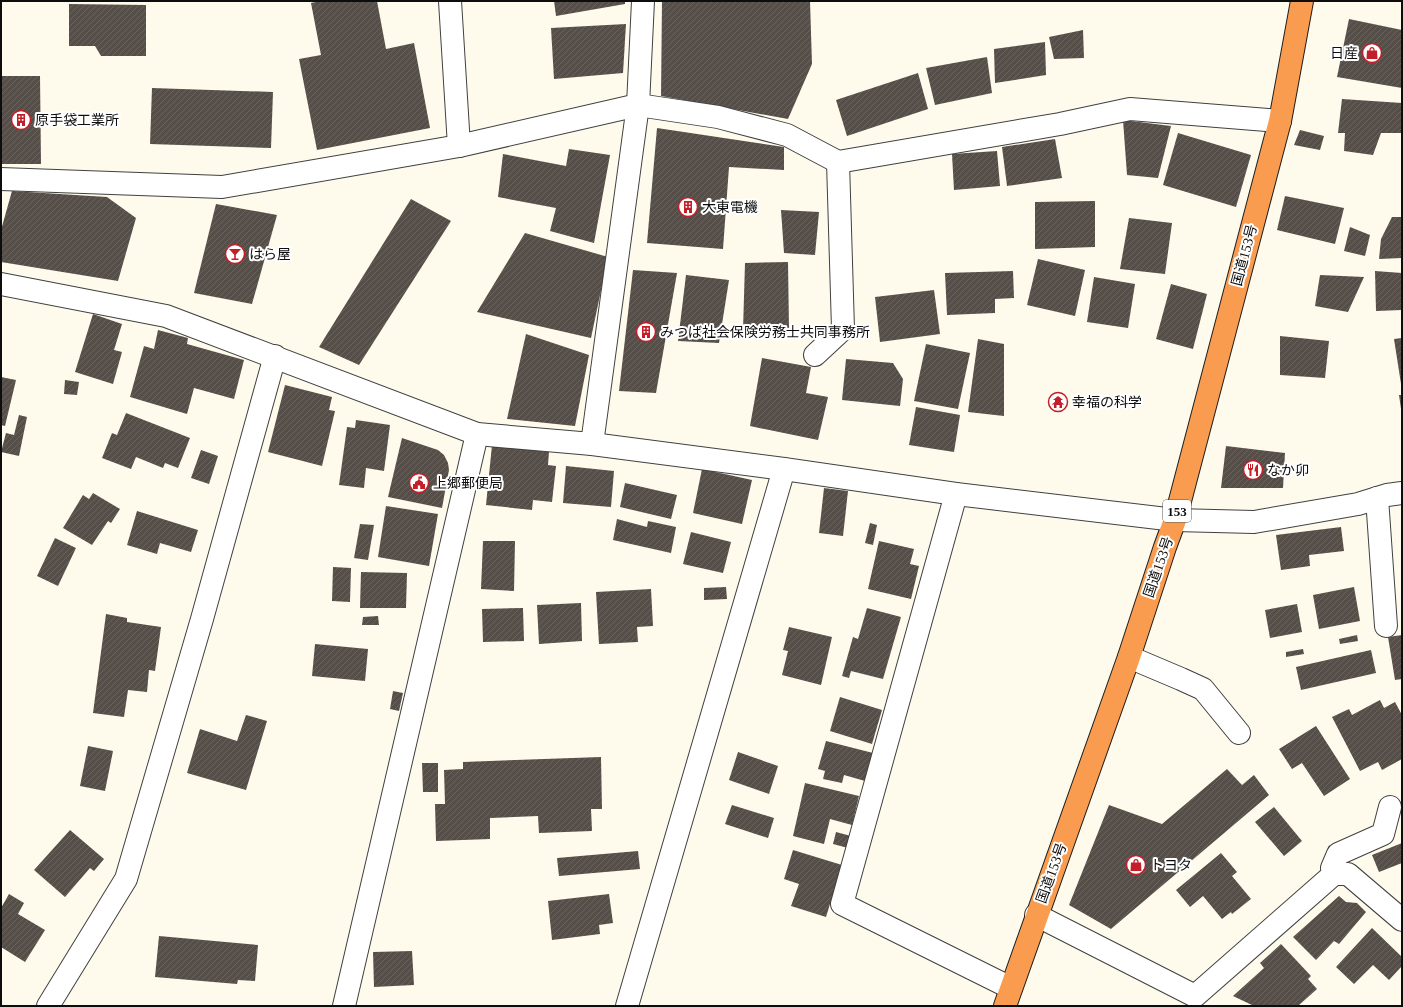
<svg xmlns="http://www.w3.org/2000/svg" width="1403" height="1007" viewBox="0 0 1403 1007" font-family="'Times New Roman','Noto Sans JP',serif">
<defs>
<pattern id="building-hatch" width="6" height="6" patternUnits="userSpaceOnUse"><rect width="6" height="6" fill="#564e49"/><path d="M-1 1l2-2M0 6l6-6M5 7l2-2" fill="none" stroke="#69635f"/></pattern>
</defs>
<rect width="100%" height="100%" fill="#fffbec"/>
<g fill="url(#building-hatch)">
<path d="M320 1H377L386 49 414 43 430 128 317 150 299 59 321 55 311 3Z"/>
<path d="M554 1H625V4L556 16Z"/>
<path d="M662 1H810L812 64 788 119 661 96Z"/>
<path d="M69 4 146 5V56H101L95 46H69Z"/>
<path d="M1349 19 1402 30V88L1337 77Z"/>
<path d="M626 24 623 73 554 79 551 28Z"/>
<path d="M1083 30 1084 58 1054 59 1049 37Z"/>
<path d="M1045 42 1046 75 995 83 994 49Z"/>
<path d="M987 57 992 93 935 105 926 68Z"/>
<path d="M918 73 928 109 847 136 836 100Z"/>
<path d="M1 76H40L41 164H1Z"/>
<path d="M152 88 273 92 271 148 150 144Z"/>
<path d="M1342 99 1402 103V133H1381L1373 155 1344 151 1345 133H1338Z"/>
<path d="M1123 120 1171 126 1158 178 1127 175Z"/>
<path d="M657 128 784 147V170L729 167 723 249 647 243Z"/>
<path d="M1300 130 1324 136 1320 150 1294 145Z"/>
<path d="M1178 133 1251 155 1236 207 1163 185Z"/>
<path d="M1055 139 1062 178 1007 186 1002 147Z"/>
<path d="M569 149 610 155 594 243 550 231 556 208 498 197 503 154 566 166Z"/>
<path d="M997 151 1000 186 954 190 952 154Z"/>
<path d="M12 191 107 197 136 218 118 281 1 262V230Z"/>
<path d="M1285 196 1344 208 1335 244 1277 230Z"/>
<path d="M411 199 451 221 359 365 319 347Z"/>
<path d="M1095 201V247L1035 249V202Z"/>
<path d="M216 204 277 215 252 304 194 293Z"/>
<path d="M781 210 819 212 815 255 784 253Z"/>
<path d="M1392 217H1402V258L1379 259 1381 239Z"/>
<path d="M1129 218 1172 223 1165 274 1120 269Z"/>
<path d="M1350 227 1370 235 1365 256 1344 251Z"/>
<path d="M525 233 608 257 591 338 477 312Z"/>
<path d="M1038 259 1085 270 1075 316 1027 305Z"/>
<path d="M788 262 789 328 743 330 745 263Z"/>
<path d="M633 270 677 273 656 393 619 391Z"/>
<path d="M1013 271 1014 298 995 299V313L947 315 945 273Z"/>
<path d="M1375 271 1402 273V310L1376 311Z"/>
<path d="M686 275 729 280 719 343 678 341Z"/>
<path d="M1320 275 1364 277 1348 312 1315 306Z"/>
<path d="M1094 277 1135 284 1128 328 1087 322Z"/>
<path d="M1171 284 1207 294 1193 349 1156 339Z"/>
<path d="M934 290 940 334 880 342 875 297Z"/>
<path d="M93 314 122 324 114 350 122 352 113 384 75 372Z"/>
<path d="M158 330 188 338 187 344 244 360 234 399 194 388 187 414 130 397 144 346 154 349Z"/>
<path d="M526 334 589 355 575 426 507 419Z"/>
<path d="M1280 336 1329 341 1325 378 1280 375Z"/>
<path d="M1402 338V384H1401L1394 339Z"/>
<path d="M978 339 1004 344V416L968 412Z"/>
<path d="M926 344 970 353 958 409 914 401Z"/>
<path d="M762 358 811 367 806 393 828 397 818 440 750 426Z"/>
<path d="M846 359 893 363 903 379 900 406 842 400Z"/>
<path d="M1 377 16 380 5 426 1 425Z"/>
<path d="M65 380 79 382 77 395 64 394Z"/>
<path d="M285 385 332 397 329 410 335 411 322 466 268 452Z"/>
<path d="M1399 395H1402V409H1401Z"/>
<path d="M916 407 960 415 954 452 909 445Z"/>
<path d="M126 413 190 438 178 468 165 463 163 468 136 457 131 469 102 458 112 433 117 435Z"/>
<path d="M19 415 27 417 19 456 1 452 6 433 14 435Z"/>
<path d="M356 420 390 425 384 471 366 468 364 488 339 485 347 427 355 428Z"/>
<path d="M402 438 438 450 444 455 448 463 449 470 442 508 388 497Z"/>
<path d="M492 445 549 452 548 465 556 466 552 502 533 500 532 510 486 505Z"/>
<path d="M1226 446 1285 453 1283 488H1221Z"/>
<path d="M201 450 218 456 209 484 191 478Z"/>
<path d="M566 466 614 471 611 507 563 503Z"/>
<path d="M702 469 752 480 742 524 693 513Z"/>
<path d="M625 483 677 495 671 519 620 507Z"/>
<path d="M824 488 848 491 843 536 819 533Z"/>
<path d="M93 493 120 509 111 523 108 521 92 545 63 528 83 495 89 499Z"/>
<path d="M386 506 438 514 429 566 378 557Z"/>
<path d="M137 511 198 530 191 552 160 543 157 554 127 545Z"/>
<path d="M617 519 647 527 648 521 676 527 671 553 613 540Z"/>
<path d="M870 523 877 525 873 545 865 543Z"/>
<path d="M360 524 374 525 368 560 354 558Z"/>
<path d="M1341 527 1344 551 1309 555 1310 566 1281 570 1276 535Z"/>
<path d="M691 532 731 542 723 573 683 564Z"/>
<path d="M55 538 76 548 58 586 37 576Z"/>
<path d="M483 541H515L514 591 481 589Z"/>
<path d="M879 541 914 549 910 564 919 566 911 599 868 589Z"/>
<path d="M333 567 351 568 350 602 332 601Z"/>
<path d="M361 572 407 573 406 608H360Z"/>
<path d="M726 587 727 599 704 600V588Z"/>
<path d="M1354 587 1360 621 1319 629 1313 595Z"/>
<path d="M651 589 653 626 637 627 638 642 599 644 596 592Z"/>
<path d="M581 603 582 641 539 644 537 605Z"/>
<path d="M1297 604 1302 632 1270 638 1265 610Z"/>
<path d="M523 608 524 641 483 642 482 609Z"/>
<path d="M867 608 901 617 883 679 851 671 849 678 842 676 853 637 858 639Z"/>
<path d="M106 614 127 618V622L161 627 155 671 149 670 147 692 128 690 124 717 93 713Z"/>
<path d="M378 616 379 625H362L363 617Z"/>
<path d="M789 627 832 637 821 685 782 675 788 651 783 650Z"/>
<path d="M1357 635 1358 641 1340 644 1339 639Z"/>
<path d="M1402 635V679L1395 680 1388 637Z"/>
<path d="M315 644 368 649 365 681 312 676Z"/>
<path d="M1303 649 1304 654 1286 657V652Z"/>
<path d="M1371 650 1376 673 1301 690 1296 667Z"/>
<path d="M393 691 403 693 399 711 390 709Z"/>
<path d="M840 697 882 710 872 744 830 731Z"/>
<path d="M1380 700 1384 708 1395 702 1402 715V759L1382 770 1378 762 1360 771 1332 717 1349 709 1352 715Z"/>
<path d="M246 715 267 721 246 790 187 773 200 729 237 741Z"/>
<path d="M1316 726 1350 779 1324 796 1302 763 1292 769 1279 749Z"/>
<path d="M826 741 873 753 865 781 844 775 842 783 823 779 825 771 818 769Z"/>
<path d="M88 746 113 751 105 791 80 786Z"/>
<path d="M738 752 778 766 769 794 729 780Z"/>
<path d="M601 757 602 809H591L592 831 539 833 538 816 490 818V839L436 841 435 804H445L444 770 463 769V762Z"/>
<path d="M422 763H438V792H423Z"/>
<path d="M1227 769 1242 785 1254 775 1269 795 1111 929 1069 905 1109 805 1162 824Z"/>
<path d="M805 783 859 796 852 825 830 819 824 844 793 836Z"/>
<path d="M732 805 774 818 768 838 725 824Z"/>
<path d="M1274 807 1302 841 1284 856 1255 822Z"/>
<path d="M70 830 104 859 94 871 90 868 65 897 34 870Z"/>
<path d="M836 832 851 836 848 848 833 844Z"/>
<path d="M1402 843V863L1379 872 1372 855Z"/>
<path d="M793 850 842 865 826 917 791 906 799 884 784 879Z"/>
<path d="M638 851 640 869 559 876 557 858Z"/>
<path d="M1221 853 1237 872 1232 876 1251 899 1232 914 1231 912 1222 919 1203 896 1190 907 1176 890Z"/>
<path d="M9 894 24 903 18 914 45 930 25 962 1 947V908Z"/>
<path d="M609 894 613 923 599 925 600 934 552 940 548 901Z"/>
<path d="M1339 896 1346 902 1357 903 1366 912 1339 944 1334 941 1316 960 1293 937Z"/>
<path d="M1372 928 1402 957V966L1389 980 1373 965 1354 984 1336 967Z"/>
<path d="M159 936 258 945 255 981 238 980 237 984 155 977Z"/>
<path d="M1281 944 1311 976 1308 979 1317 989 1298 1006H1254L1233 996 1264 968 1260 963Z"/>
<path d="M412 951 414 985 374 987 373 952Z"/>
</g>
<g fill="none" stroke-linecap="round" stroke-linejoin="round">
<g stroke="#404040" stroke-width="24">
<g id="minor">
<path d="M450 1 459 146"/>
<path d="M1 179 222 187 459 146 638 105 718 117 787 135 838 162 1060 124 1130 109 1280 121"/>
<path d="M1 284 166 316 477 434 592 444 784 469 956 494 1175 520 1254 522 1358 504 1387 495 1402 493"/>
<path d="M815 355 843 329 838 162"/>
<path d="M592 444 638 105 643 1"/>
<path d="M956 494 842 904 1011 988"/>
<path d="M1377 498 1386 626"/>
<path d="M1129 657 1181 679 1203 689 1239 733"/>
<path d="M1334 874 1332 868 1338 854 1383 834 1390 807"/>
<path d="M1036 915 1195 996 1334 874H1348L1402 920"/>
<path d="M48 1006 126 879 202 619 275 356"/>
<path d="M344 1006 477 434"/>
<path d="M627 1006 784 469"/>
</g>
</g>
<g stroke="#1e1e1e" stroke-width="24">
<path id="highway" d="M1005 1006 1129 657 1165 547 1175 520 1280 121 1302 1"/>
</g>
<use href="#minor" stroke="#fff" stroke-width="22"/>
<use href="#highway" stroke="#fa9c4f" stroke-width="22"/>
</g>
<defs>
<g id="shop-ring" transform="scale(1)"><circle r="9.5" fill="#fff" stroke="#c21f28" stroke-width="1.5"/><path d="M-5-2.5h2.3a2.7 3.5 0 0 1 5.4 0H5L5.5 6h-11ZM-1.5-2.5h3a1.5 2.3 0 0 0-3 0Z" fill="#c21f28"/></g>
<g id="building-ring" transform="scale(1)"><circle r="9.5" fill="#fff" stroke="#c21f28" stroke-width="1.5"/><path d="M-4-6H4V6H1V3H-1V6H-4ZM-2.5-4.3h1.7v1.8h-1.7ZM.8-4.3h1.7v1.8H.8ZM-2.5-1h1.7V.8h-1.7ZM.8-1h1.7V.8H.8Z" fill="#c21f28"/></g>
<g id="bar-ring" transform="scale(1)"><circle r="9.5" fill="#fff" stroke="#c21f28" stroke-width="1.5"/><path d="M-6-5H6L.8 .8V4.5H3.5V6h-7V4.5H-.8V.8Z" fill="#c21f28"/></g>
<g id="temple-ring" transform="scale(1)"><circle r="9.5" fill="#fff" stroke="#c21f28" stroke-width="1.5"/><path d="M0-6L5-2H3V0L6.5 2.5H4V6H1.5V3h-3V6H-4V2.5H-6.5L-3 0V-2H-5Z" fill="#c21f28"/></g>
<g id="restaurant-ring" transform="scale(1)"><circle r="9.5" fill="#fff" stroke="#c21f28" stroke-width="1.5"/><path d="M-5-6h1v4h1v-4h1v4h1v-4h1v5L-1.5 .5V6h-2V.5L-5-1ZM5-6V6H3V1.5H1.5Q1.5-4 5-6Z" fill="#c21f28"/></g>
<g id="civic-ring" transform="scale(1)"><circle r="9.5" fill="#fff" stroke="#c21f28" stroke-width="1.5"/><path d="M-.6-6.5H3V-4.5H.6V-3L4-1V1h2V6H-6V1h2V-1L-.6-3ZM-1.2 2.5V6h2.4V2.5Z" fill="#c21f28"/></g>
</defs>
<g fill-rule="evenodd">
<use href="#shop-ring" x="1372" y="53"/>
<use href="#building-ring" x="21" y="120"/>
<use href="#building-ring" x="688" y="207"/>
<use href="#bar-ring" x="235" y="254"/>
<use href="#building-ring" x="646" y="332"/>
<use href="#temple-ring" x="1058" y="402"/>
<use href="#restaurant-ring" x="1253" y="470"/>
<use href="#civic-ring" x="419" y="483"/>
<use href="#shop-ring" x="1136" y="865"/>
</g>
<g text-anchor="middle" stroke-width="4" stroke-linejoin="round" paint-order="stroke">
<rect fill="#fff" stroke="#565656" stroke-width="1" x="1163" y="500" width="28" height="22" rx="3"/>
<g font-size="13" font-weight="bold" fill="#0d0d0d">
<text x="1177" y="516">153</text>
</g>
<g font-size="14" fill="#0d0d0d" stroke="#fff" text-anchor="start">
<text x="1358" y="58" text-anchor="end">日産</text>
<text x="35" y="125">原手袋工業所</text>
<text x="702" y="212">大東電機</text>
<text x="249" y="259">はら屋</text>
<text x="660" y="337">みつば社会保険労務士共同事務所</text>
<text x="1072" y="407">幸福の科学</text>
<text x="1267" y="475">なか卯</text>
<text x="433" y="488">上郷郵便局</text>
<text x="1150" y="870">トヨタ</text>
</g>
<g font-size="14" fill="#0d0d0d" stroke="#fff">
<text transform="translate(1244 255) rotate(-75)" y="5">国道153号</text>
<text transform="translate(1158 567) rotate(-71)" y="5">国道153号</text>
<text transform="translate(1051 873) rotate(-70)" y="5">国道153号</text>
</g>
</g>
<rect width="1403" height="1007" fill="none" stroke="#0d0d0d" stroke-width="4"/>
</svg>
